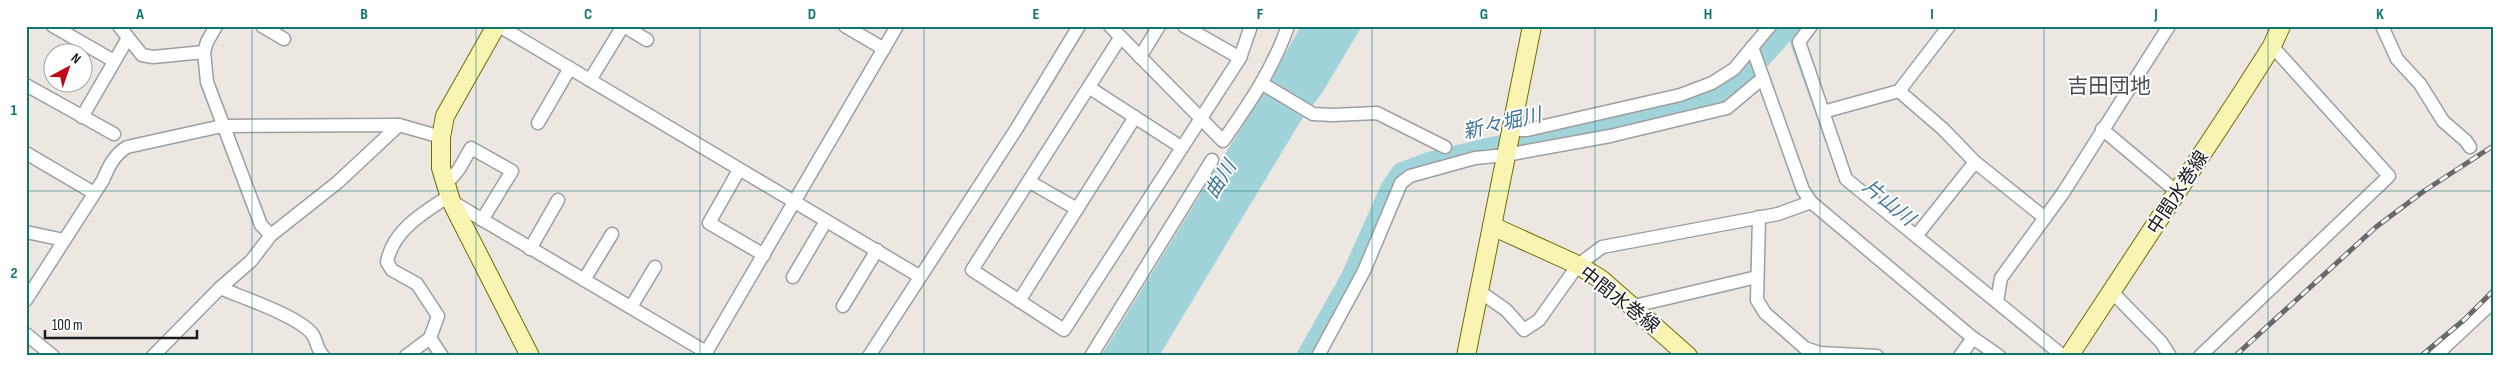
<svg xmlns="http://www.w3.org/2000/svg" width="2519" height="382" viewBox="0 0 2519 382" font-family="'Sofia Sans Condensed','Noto Sans JP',sans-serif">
<rect width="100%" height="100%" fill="#ece7e0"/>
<path fill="#a0d3da" d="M1301 26H1362L1322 93 1300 122 1159 356H1101L1259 99Z"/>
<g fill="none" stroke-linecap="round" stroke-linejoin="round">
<path stroke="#a0d3da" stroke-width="3" d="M1787 30 1827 142"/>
<path stroke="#a0d3da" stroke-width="19" d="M1306 356 1349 280 1390 188 1401 172 1427 162 1494 146 1685 107C1698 103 1713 99 1724 91 1747 77 1773 47 1790 26"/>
<g stroke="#9f9f9f" stroke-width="15">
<g id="street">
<path d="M53 26 114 61"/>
<path d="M119 26 142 55 153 57 204 52"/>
<path d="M216 26 207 42 204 52 207 82 261 225 271 235"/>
<path d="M262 26 284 39"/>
<path d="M499 26 919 276"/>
<path d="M624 26 647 40"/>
<path d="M845 26 884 49"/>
<path d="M1110 26 1223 141C1249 104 1273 69 1288 26"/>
<path d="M1184 26 1240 58"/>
<path d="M1811 26 1799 42 1846 179 2063 356"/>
<path d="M2382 26 2397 59 2420 84 2443 121 2466 141 2470 147"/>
<path d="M1120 38 972 270 1064 330 1240 58 1251 26"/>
<path d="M1752 47 1803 190 1811 202 1973 338 1999 356"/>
<path d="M1140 57 1159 26"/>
<path d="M590 80 623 26"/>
<path d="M1263 84 1313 114 1333 115 1377 113 1445 147"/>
<path d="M26 85 114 134"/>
<path d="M1090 88 1181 147"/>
<path d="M1899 91 1943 129 1975 162 2045 218"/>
<path d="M1823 112 1899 91 1949 26"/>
<path d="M82 117 128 38"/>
<path d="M538 123 570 68"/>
<path d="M2102 129 2177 192"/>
<path d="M1511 130H1527L1680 95 1712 83 1734 69 1770 26"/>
<path d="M26 153 94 193"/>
<path d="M739 170 709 223 764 255"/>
<path d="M1030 182 1077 209"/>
<path d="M445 186 459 169 471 148 512 171 482 220"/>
<path d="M451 201 706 352"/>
<path d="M1759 217 1757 300 1765 313 1805 348 1820 353 1877 356"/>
<path d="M26 232 64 240"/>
<path d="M1916 236 1975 162"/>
<path d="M530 249 558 200"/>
<path d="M793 277 826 221"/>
<path d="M584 280 612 234"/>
<path d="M220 288C241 297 301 317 313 335 317 342 317 349 323 356"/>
<path d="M1479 291 1506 310 1524 330 1539 320 1578 265 1602 247 1778 214 1811 202"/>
<path d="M2112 292 2161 342 2170 356"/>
<path d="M26 300 103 180C109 166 114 155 127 147L222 126 399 125 441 137"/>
<path d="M1019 301 1135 117"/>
<path d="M1997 301 2001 278 2063 193 2169 26"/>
<path d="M843 306 877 250"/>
<path d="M1634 306 1757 277"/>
<path d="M631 307 655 267"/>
<path d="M26 334 53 356"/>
<path d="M153 356 220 288 251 261 271 235 338 182 399 125"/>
<path d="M406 356 430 338"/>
<path d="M442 356 430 338 438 316 417 284 392 270 387 262C393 230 423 213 449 196"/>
<path d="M704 356 897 26"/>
<path d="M869 356 1017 128 1079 26"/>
<path d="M1091 356 1212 160"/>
<path d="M1318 356 1364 271 1401 183 1410 176 1475 158 1506 155 1610 136 1727 108 1763 78"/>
<path d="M1960 356 1973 338"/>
<path d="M2200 356 2389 176 2272 46"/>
<path d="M2435 356 2493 302"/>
</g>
</g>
<g stroke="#6e6e06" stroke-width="20">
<g id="secondary">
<path d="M496 26 445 116 441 137V168L451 201 530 356"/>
<path d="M1492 226 1578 265 1602 280 1688 356"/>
<path d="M1466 356 1532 26"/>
<path d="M2069 356 2244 90 2272 46 2281 26"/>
</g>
</g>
<use href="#street" stroke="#fff" stroke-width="12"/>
<use href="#secondary" stroke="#f8f4b2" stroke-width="18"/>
<g stroke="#696969" stroke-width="5">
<g id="rail">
<path d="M2235 356 2376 227 2424 191 2493 146"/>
<path d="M2421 356 2465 319 2493 291"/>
</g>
</g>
<use href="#rail" stroke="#fff" stroke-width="3" stroke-dasharray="9" stroke-linecap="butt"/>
</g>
<path fill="none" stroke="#0f766e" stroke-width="1" stroke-opacity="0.55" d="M252 26V356M476 26V356M700 26V356M924 26V356M1148 26V356M1372 26V356M1595 26V356M1820 26V356M2044 26V356M2268 26V356M26 191H2493"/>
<g text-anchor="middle" stroke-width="4" stroke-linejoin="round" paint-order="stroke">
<g font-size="19" fill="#1b1b1b" stroke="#fff">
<text transform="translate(2177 192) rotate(-57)" y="7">中間水巻線</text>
<text transform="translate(1620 299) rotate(38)" y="7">中間水巻線</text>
</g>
<g font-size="20" font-style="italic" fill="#437899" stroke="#fff">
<text transform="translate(1502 123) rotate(-13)" y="7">新々堀川</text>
<text transform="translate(1220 179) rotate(-58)" y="7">曲川</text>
<text transform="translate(1889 202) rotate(39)" y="7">片山川</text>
</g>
<g font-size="21" fill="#4e4e4e" stroke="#fff">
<text x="2109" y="93">吉田団地</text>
</g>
</g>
<rect width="2519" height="382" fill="none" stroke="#ffffff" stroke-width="55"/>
<g transform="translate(68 68) rotate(40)"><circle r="24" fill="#ffffff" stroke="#a4a4a4"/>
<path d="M0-4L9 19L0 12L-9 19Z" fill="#c30317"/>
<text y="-8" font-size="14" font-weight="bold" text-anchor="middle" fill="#1b1b1b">N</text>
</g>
<path d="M45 330v8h152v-8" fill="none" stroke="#1b1b1b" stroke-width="2.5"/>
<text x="52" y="330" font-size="15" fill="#1b1b1b" stroke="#ffffff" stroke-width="4" paint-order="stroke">100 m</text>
<rect x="28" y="28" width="2464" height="326" fill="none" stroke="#0f766e" stroke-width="2"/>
<g font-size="16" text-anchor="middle" font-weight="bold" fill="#0f766e">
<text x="140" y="19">A</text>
<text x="364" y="19">B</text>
<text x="588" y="19">C</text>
<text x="812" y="19">D</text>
<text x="1036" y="19">E</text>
<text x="1260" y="19">F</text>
<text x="1484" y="19">G</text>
<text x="1708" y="19">H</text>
<text x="1932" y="19">I</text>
<text x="2156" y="19">J</text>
<text x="2380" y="19">K</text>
<text x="14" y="115">1</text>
<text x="14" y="278">2</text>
</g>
</svg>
